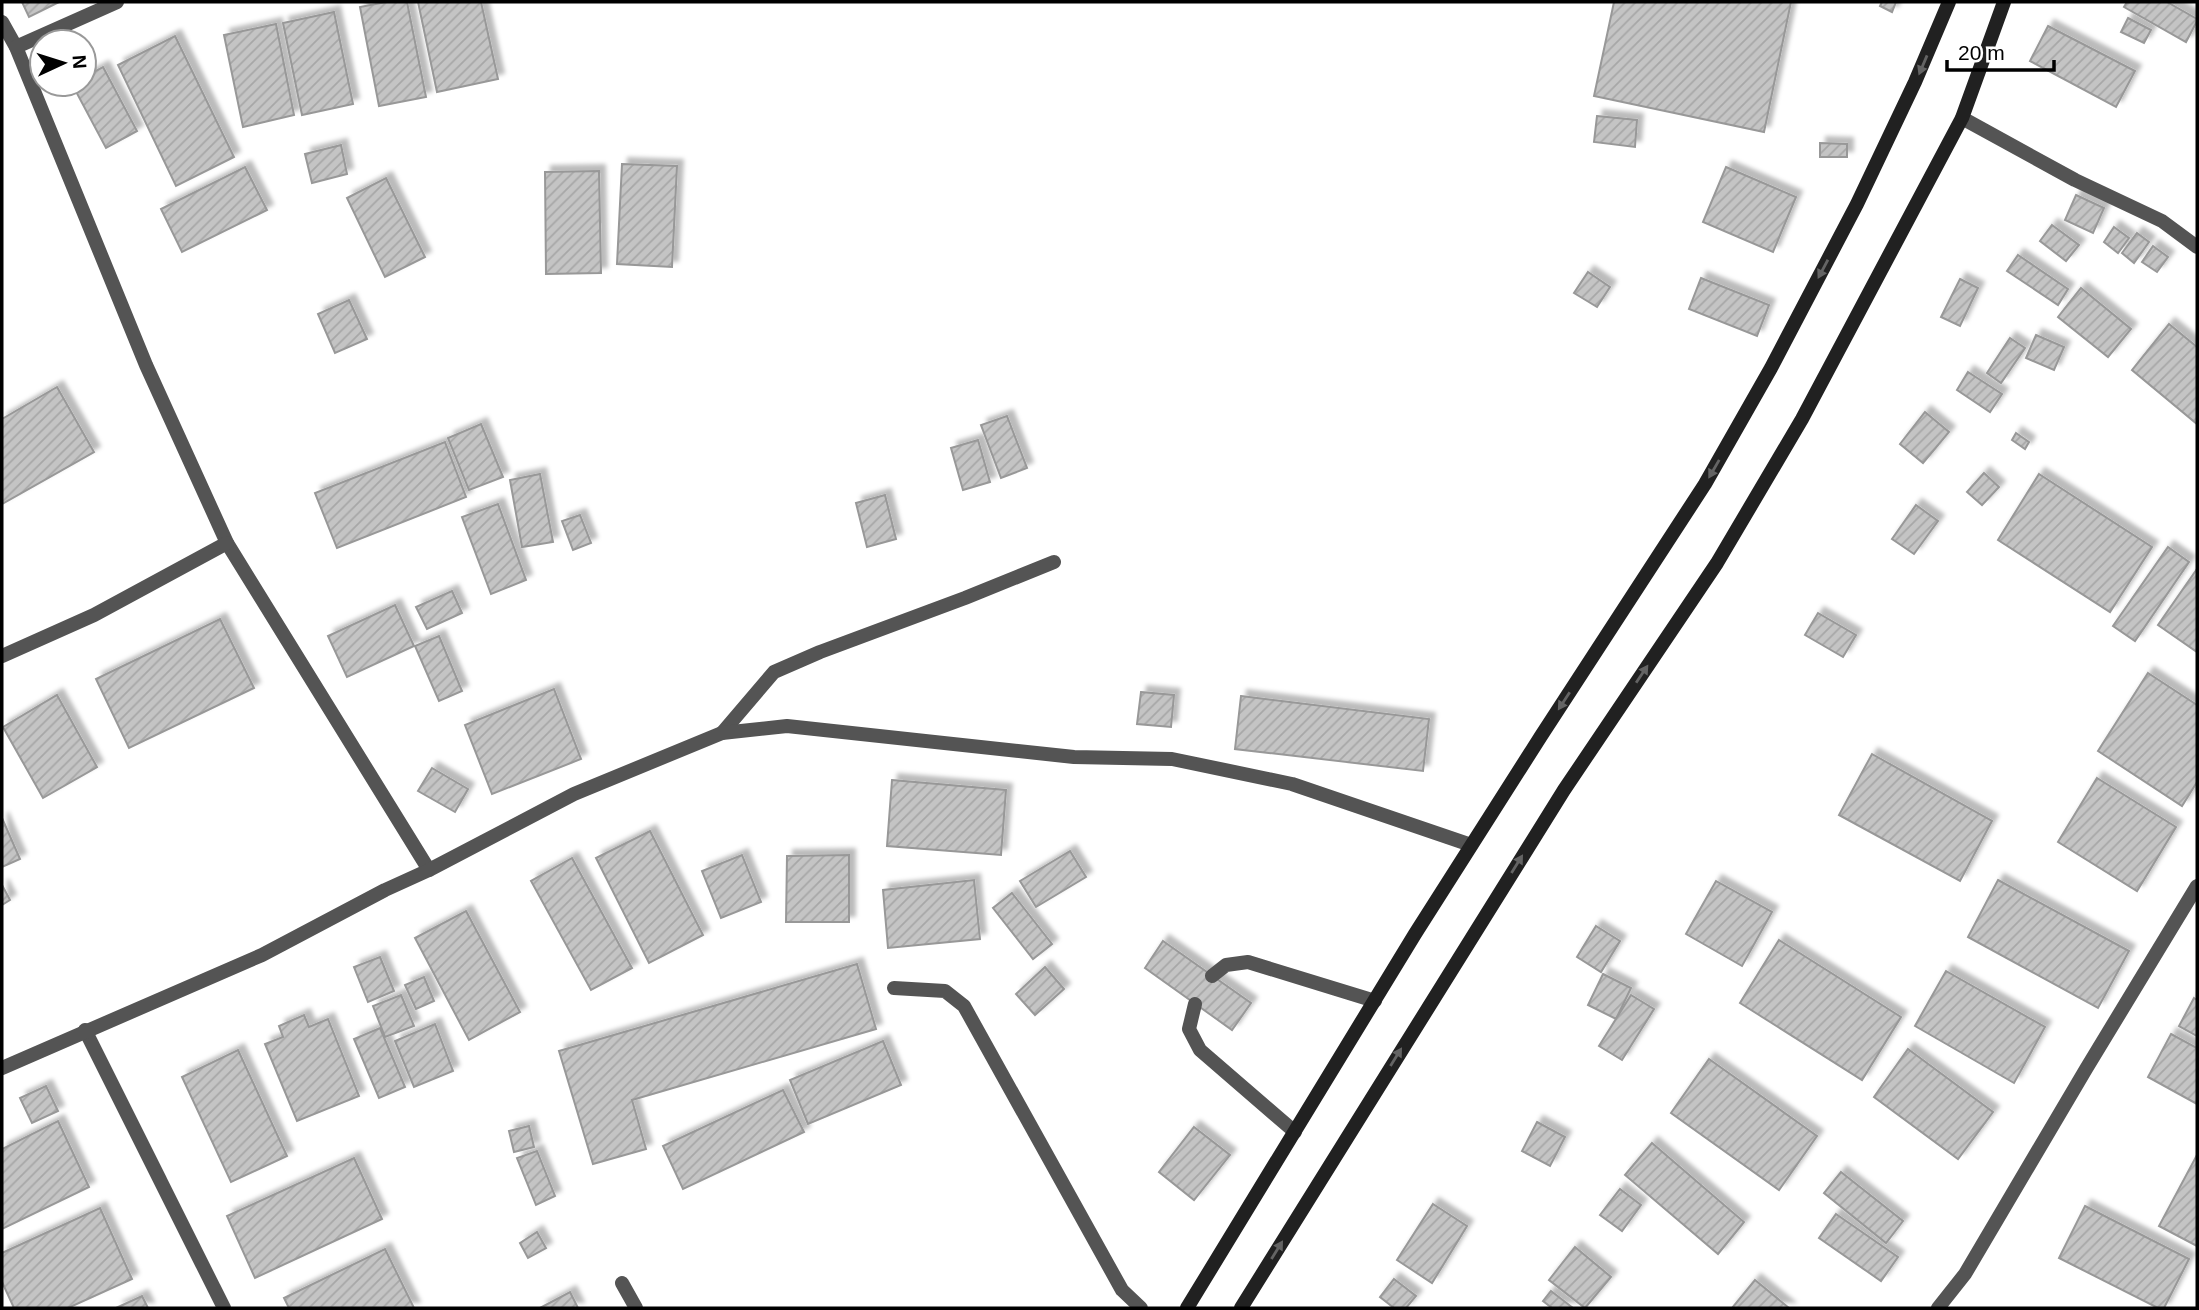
<svg xmlns="http://www.w3.org/2000/svg" width="2199" height="1310" viewBox="0 0 2199 1310" font-family="Helvetica,sans-serif">
<defs>
<pattern id="building-hatch" width="6" height="6" patternUnits="userSpaceOnUse" patternTransform="scale(1.75)"><rect width="6" height="6" fill="#c4c4c4"/><path d="M-1 1l2-2M0 6l6-6M5 7l2-2" fill="none" stroke="#a7a7a7"/></pattern>
<filter id="shadow"><feDropShadow dx="6" dy="-6" stdDeviation="2" flood-color="#0004"/></filter>
</defs>
<rect width="100%" height="100%" fill="#fff"/>
<g fill="url(#building-hatch)" stroke="#989898" stroke-width="2" filter="url(#shadow)">
<path d="M22 2H59L29 17Z"/>
<path d="M386 2H407L426 97 379 106 360 7Z"/>
<path d="M418 2H481L498 79 437 92Z"/>
<path d="M1614 2H1791L1764 132 1594 96Z"/>
<path d="M1882 2H1896L1892 12 1880 6Z"/>
<path d="M2127 2H2167L2197 19V21L2186 42 2124 7Z"/>
<path d="M334 12 353 104 302 115 283 23Z"/>
<path d="M2128 18 2151 30 2144 43 2121 32Z"/>
<path d="M276 24 294 115 243 127 224 35Z"/>
<path d="M2048 26 2135 71 2116 107 2030 61Z"/>
<path d="M175 36 234 157 176 186 118 65Z"/>
<path d="M103 67 137 131 106 148 72 84H84V77Z"/>
<path d="M1597 116 1637 120 1635 147 1594 142Z"/>
<path d="M1820 143 1847 144V157H1820Z"/>
<path d="M341 145 347 174 312 183 305 154Z"/>
<path d="M622 164 677 166 672 267 617 264Z"/>
<path d="M245 167 267 210 182 252 161 209Z"/>
<path d="M1726 167 1796 197 1773 252 1703 222Z"/>
<path d="M599 171 601 273 546 274 545 172Z"/>
<path d="M386 178 425 257 385 277 347 198Z"/>
<path d="M2076 195 2104 208 2093 233 2065 220Z"/>
<path d="M2052 225 2079 245 2066 261 2040 241Z"/>
<path d="M2114 227 2129 238 2118 253 2104 242Z"/>
<path d="M2137 233 2149 242 2134 263 2122 253Z"/>
<path d="M2153 246 2168 257 2157 272 2142 262Z"/>
<path d="M2018 255 2068 289 2058 305 2007 271Z"/>
<path d="M1588 272 1610 287 1597 307 1574 293Z"/>
<path d="M1701 278 1769 305 1757 336 1689 309Z"/>
<path d="M1960 279 1978 288 1960 326 1941 317Z"/>
<path d="M2081 288 2131 329 2108 357 2058 317Z"/>
<path d="M349 300 367 339 335 353 318 314Z"/>
<path d="M2169 324 2197 347V424L2132 370Z"/>
<path d="M2036 335 2064 347 2054 370 2026 358Z"/>
<path d="M2010 338 2025 348 2001 383 1987 373Z"/>
<path d="M1968 372 2002 394 1990 412 1957 390Z"/>
<path d="M57 387 94 452 2 504V419Z"/>
<path d="M1925 412 1949 432 1923 463 1900 444Z"/>
<path d="M1007 416 1027 468 1001 478 981 425Z"/>
<path d="M481 424 503 477 469 490 448 438Z"/>
<path d="M2016 433 2029 442 2025 449 2012 440Z"/>
<path d="M978 440 990 482 963 490 951 448Z"/>
<path d="M445 442 466 497 337 548 315 493Z"/>
<path d="M1984 473 1999 487 1982 505 1967 492Z"/>
<path d="M540 474 553 542 522 547 510 480Z"/>
<path d="M2039 474 2152 547 2110 612 1998 540Z"/>
<path d="M885 495 896 539 867 547 856 503Z"/>
<path d="M498 504 526 580 491 594 462 517Z"/>
<path d="M1916 505 1938 521 1914 554 1892 539Z"/>
<path d="M580 515 591 543 573 550 562 521Z"/>
<path d="M2168 547 2189 562 2135 641 2113 626Z"/>
<path d="M2197 569V652L2158 625Z"/>
<path d="M452 591 462 613 427 629 416 607Z"/>
<path d="M395 605 414 646 347 677 328 636Z"/>
<path d="M1818 613 1856 635 1843 657 1805 635Z"/>
<path d="M220 619 254 688 129 748 96 679Z"/>
<path d="M439 636 462 691 439 701 415 646Z"/>
<path d="M2148 673 2197 705V782L2182 806 2098 751Z"/>
<path d="M554 689 581 759 492 794 465 725Z"/>
<path d="M1141 692 1174 695 1171 727 1137 724Z"/>
<path d="M57 695 97 767 43 798 3 727Z"/>
<path d="M1241 696 1429 719 1423 771 1235 749Z"/>
<path d="M1872 754 1992 821 1960 881 1839 815Z"/>
<path d="M432 768 468 789 455 812 418 791Z"/>
<path d="M2097 778 2176 827 2137 891 2058 842Z"/>
<path d="M892 780 1006 790 1001 855 887 846Z"/>
<path d="M2 818 20 859 2 867Z"/>
<path d="M650 831 703 935 649 963 596 858Z"/>
<path d="M1070 851 1086 877 1036 907 1020 881Z"/>
<path d="M742 855 761 902 721 918 702 871Z"/>
<path d="M849 855V922H786L787 856Z"/>
<path d="M572 858 632 968 591 990 531 881Z"/>
<path d="M974 880 980 939 888 948 883 890Z"/>
<path d="M1998 880 2129 951 2098 1008 1968 937Z"/>
<path d="M1716 881 1772 912 1742 966 1686 934Z"/>
<path d="M2 885 10 900 2 905Z"/>
<path d="M1012 893 1052 944 1033 959 993 908Z"/>
<path d="M466 911 520 1012 469 1040 415 938Z"/>
<path d="M1596 926 1620 941 1601 972 1577 957Z"/>
<path d="M1779 940 1901 1017 1862 1080 1740 1003Z"/>
<path d="M1163 941 1251 1003 1232 1030 1145 968Z"/>
<path d="M380 957 394 991 368 1002 354 967Z"/>
<path d="M857 964 876 1029 632 1100 646 1149 593 1164 559 1051Z"/>
<path d="M1045 967 1064 989 1035 1015 1016 994Z"/>
<path d="M1946 971 2045 1027 2014 1083 1915 1026Z"/>
<path d="M1603 974 1631 988 1616 1019 1588 1005Z"/>
<path d="M424 977 434 1001 416 1009 405 985Z"/>
<path d="M401 995 414 1026 385 1037 373 1006Z"/>
<path d="M1631 995 1654 1009 1622 1060 1599 1046Z"/>
<path d="M2194 998 2197 1000V1036L2179 1026Z"/>
<path d="M304 1015 309 1027 328 1019 359 1096 297 1121 265 1044 283 1037 279 1026Z"/>
<path d="M435 1024 453 1071 414 1087 395 1041Z"/>
<path d="M380 1028 405 1087 379 1098 354 1039Z"/>
<path d="M2171 1034 2197 1048V1104L2148 1077Z"/>
<path d="M883 1041 901 1085 808 1124 790 1080Z"/>
<path d="M1908 1049 1993 1112 1958 1159 1874 1097Z"/>
<path d="M238 1050 287 1156 231 1182 182 1077Z"/>
<path d="M1709 1059 1817 1136 1779 1190 1671 1113Z"/>
<path d="M46 1086 58 1111 32 1123 20 1098Z"/>
<path d="M783 1090 804 1132 683 1189 663 1146Z"/>
<path d="M58 1121 89 1187 2 1229V1149Z"/>
<path d="M1537 1122 1565 1137 1550 1166 1522 1151Z"/>
<path d="M529 1126 534 1147 514 1152 509 1131Z"/>
<path d="M1194 1127 1230 1155 1194 1200 1159 1172Z"/>
<path d="M1652 1143 1744 1222 1718 1254 1625 1175Z"/>
<path d="M537 1151 555 1196 536 1205 517 1158Z"/>
<path d="M2197 1155V1246L2159 1226Z"/>
<path d="M354 1158 382 1219 255 1278 227 1216Z"/>
<path d="M1841 1172 1903 1221 1886 1243 1824 1193Z"/>
<path d="M1620 1189 1641 1205 1622 1231 1600 1215Z"/>
<path d="M1433 1204 1467 1226 1432 1283 1397 1260Z"/>
<path d="M2085 1206 2189 1259 2164 1308H2158L2059 1258Z"/>
<path d="M100 1208 132 1279 68 1308H14L2 1282V1253Z"/>
<path d="M1836 1214 1898 1257 1881 1281 1819 1238Z"/>
<path d="M537 1232 546 1248 528 1258 520 1243Z"/>
<path d="M1575 1247 1611 1277 1585 1308 1549 1280Z"/>
<path d="M385 1249 414 1308H289L284 1298Z"/>
<path d="M1394 1279 1416 1296 1406 1308H1394L1380 1297Z"/>
<path d="M1755 1280 1789 1308H1732Z"/>
<path d="M1551 1291 1573 1308H1552L1543 1301Z"/>
<path d="M570 1292 578 1308H540Z"/>
<path d="M142 1296 148 1308H116Z"/>
</g>
<g fill="none" stroke-linecap="round" stroke-linejoin="round">
<g stroke="#545454" stroke-width="14">
<path d="M722 733 774 672 820 652 965 598 1054 562"/>
<path d="M1212 976 1226 965 1248 962 1375 1001"/>
<path d="M894 988 945 991 964 1006 1122 1290 1141 1308"/>
<path d="M1195 1004 1189 1029 1200 1050 1295 1132"/>
</g>
<g stroke="#545454" stroke-width="14">
<path d="M2 22 16 47 146 365 227 543 429 870"/>
<path d="M16 47 117 2"/>
<path d="M1962 118 2075 180 2162 221 2197 247"/>
<path d="M2 656 94 615 227 543"/>
<path d="M85 1030 224 1308"/>
<path d="M2 1068 262 955 385 890 429 870 574 794 722 733 787 726 1074 757 1172 759 1292 784 1471 845"/>
<path d="M622 1283 636 1308"/>
<path d="M1938 1308 1965 1274 2086 1069 2197 886"/>
</g>
<g stroke="#212121" stroke-width="14">
<path d="M1187 1308 1415 934 1541 736 1705 484 1771 368 1857 204 1915 82 1949 2"/>
<path d="M1241 1308 1564 790 1717 563 1802 419 1962 118 2004 2"/>
</g>
</g>
<defs><path id="oneway-solid" d="M-6-.8H1V-3.2L6.5 0L1 3.2V.8H-6Z" transform="scale(1.75)"/></defs>
<g fill="#646464">
<use href="#oneway-solid" transform="translate(1923 65) rotate(113)"/>
<use href="#oneway-solid" transform="translate(1823 269) rotate(118)"/>
<use href="#oneway-solid" transform="translate(1714 469) rotate(120)"/>
<use href="#oneway-solid" transform="translate(1642 674) rotate(-56)"/>
<use href="#oneway-solid" transform="translate(1564 701) rotate(123)"/>
<use href="#oneway-solid" transform="translate(1517 864) rotate(-58)"/>
<use href="#oneway-solid" transform="translate(1396 1057) rotate(-58)"/>
<use href="#oneway-solid" transform="translate(1277 1250) rotate(-58)"/>
</g>
<rect width="2199" height="1310" fill="none" stroke="#000000" stroke-width="7"/>
<g transform="translate(63 63) rotate(86)"><circle r="33" fill="#ffffff" stroke="#999999" stroke-width="2"/>
<path d="M0-5L12 26L0 18L-12 26Z" fill="#000000"/>
<text y="-10" font-size="19" font-weight="bold" text-anchor="middle" fill="#000000">N</text>
</g>
<path d="M1947 60v10h107v-10" fill="none" stroke="#000000" stroke-width="3.5"/>
<text x="1958" y="60" font-size="21" fill="#000000" stroke="#ffffff" stroke-width="5" paint-order="stroke">20 m</text>
</svg>
